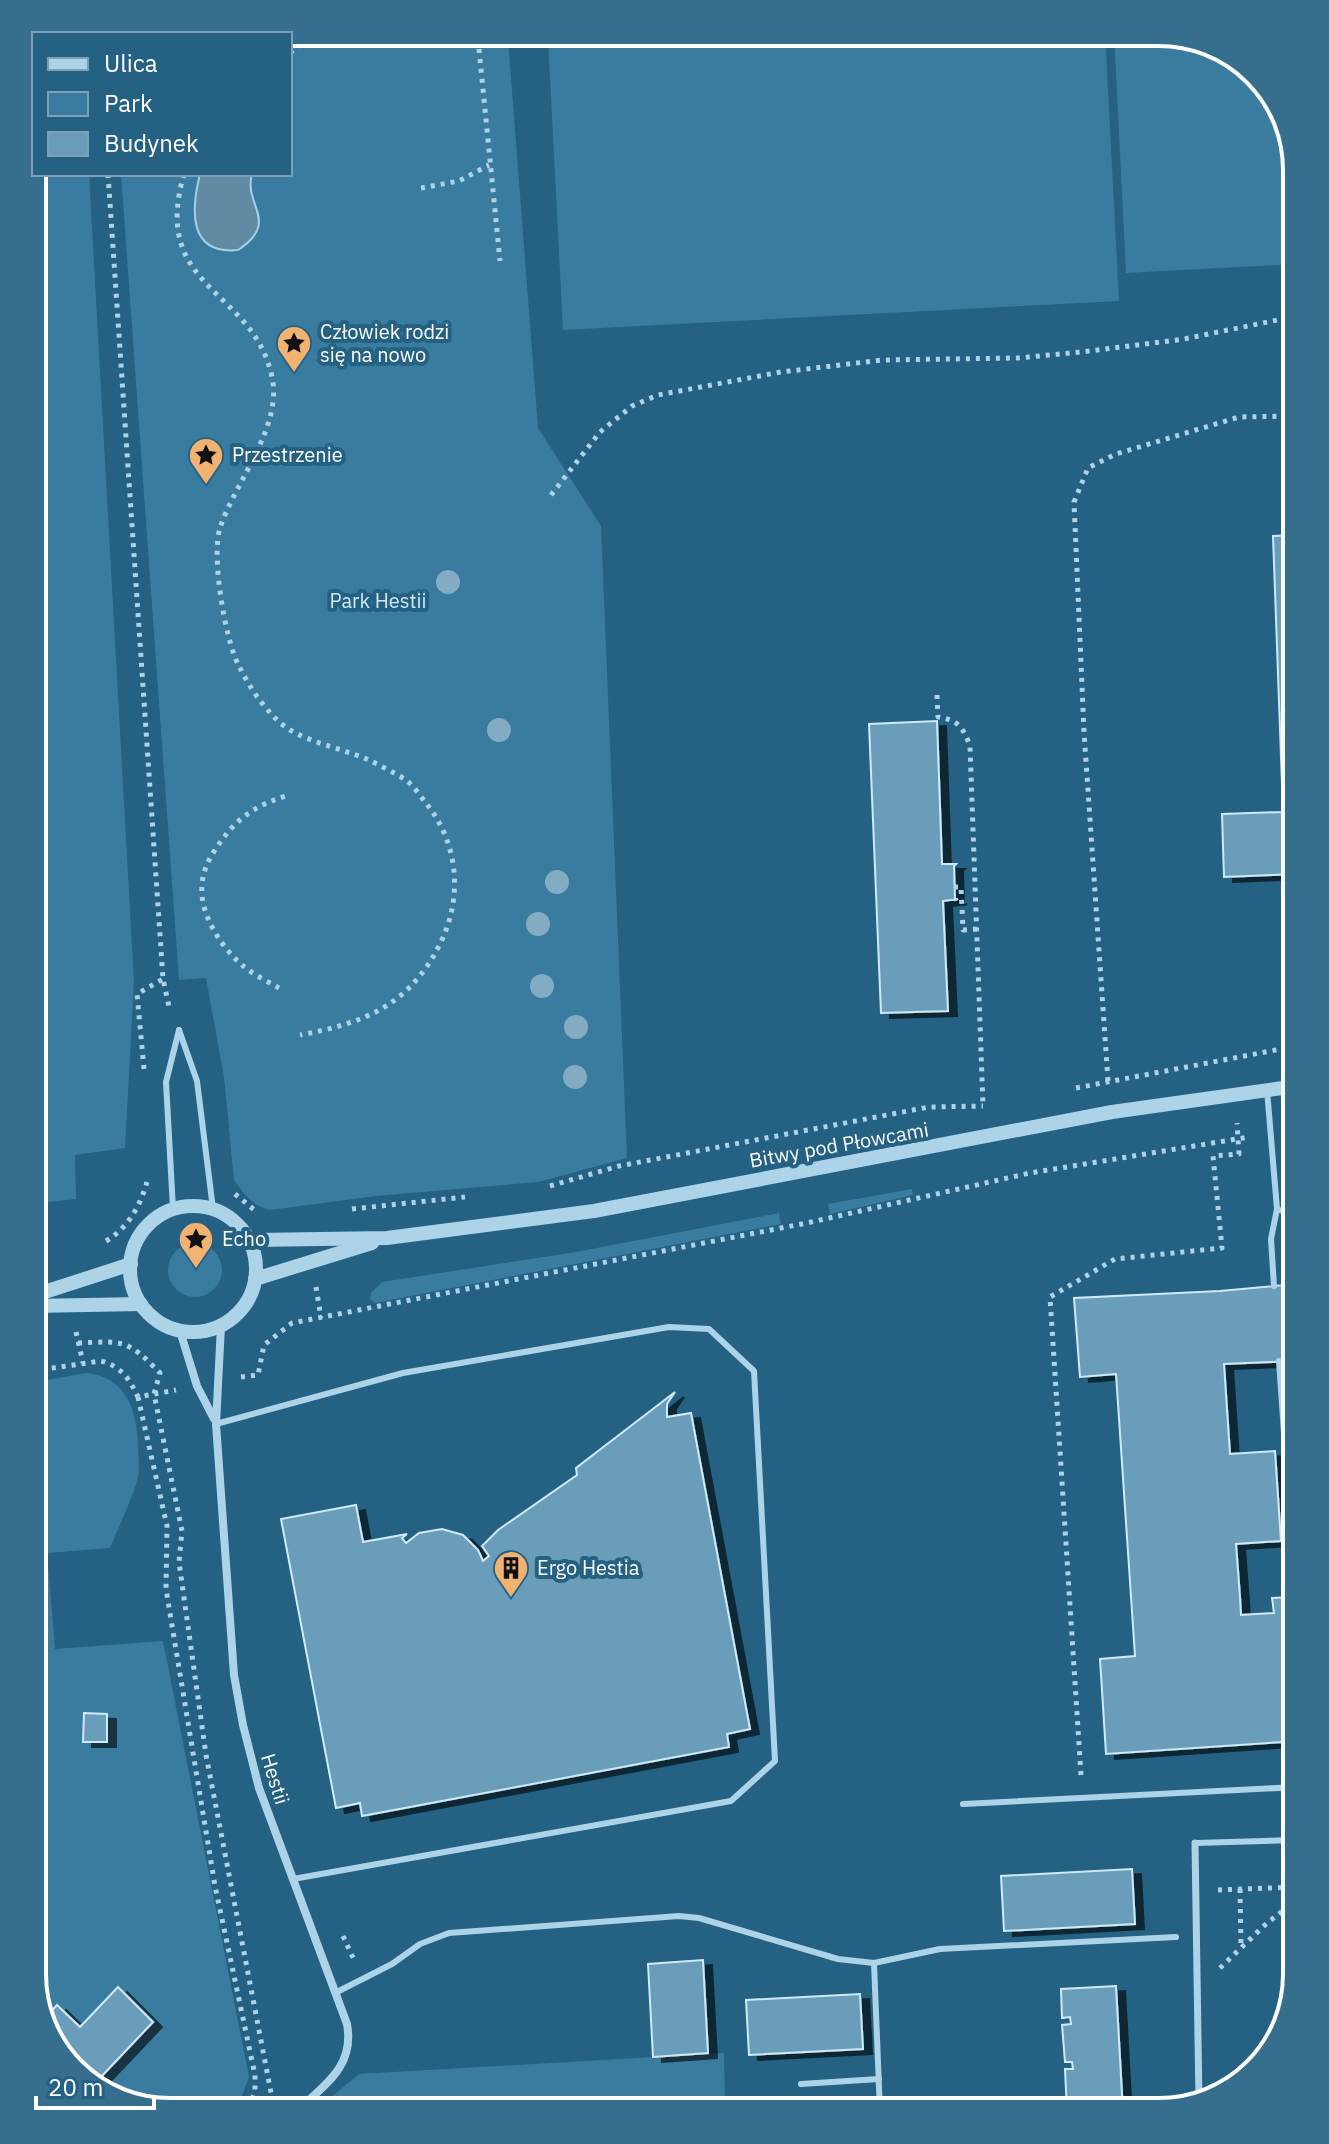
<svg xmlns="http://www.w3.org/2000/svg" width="1329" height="2144" viewBox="0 0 1329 2144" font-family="'IBM Plex Sans',sans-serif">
<defs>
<filter id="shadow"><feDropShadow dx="9" dy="5" stdDeviation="0" flood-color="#0009"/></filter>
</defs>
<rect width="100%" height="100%" fill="#246183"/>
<g fill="#397ca0">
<path d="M1169 32 1236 55 1283 108 1297 170V264L1126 273 1114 33Z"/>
<path d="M1105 33 1119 301 563 330 548 38Z"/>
<path d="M508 39 538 428 601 526 627 1158 538 1182 376 1196 270 1210 258 1206 245 1195 234 1180 224 1077 206 978 179 980 121 174H290V41Z"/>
<path d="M34 157V174H89L134 982 125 1148 75 1155 76 1199 32 1204Z"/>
<path d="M912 1189 913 1195 830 1214 828 1204Z"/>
<path d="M779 1213 781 1224 375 1303 370 1299 371 1293 382 1282 576 1252Z"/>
<circle cx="195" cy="1270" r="27"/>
<path d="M85 1373C126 1376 137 1410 138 1446 138 1455 140 1468 138 1477 132 1501 119 1525 110 1548L47 1553 55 1649 163 1641 249 2077 236 2112H161L94 2089 46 2036 32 1974V1383Z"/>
<path d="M724 2053 725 2112H318V2108L359 2074Z"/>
</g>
<path fill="#618ba2" stroke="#a1d0e8" stroke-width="2" d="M200 174H252C243 205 281 222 238 250 188 255 191 210 200 174Z"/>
<g fill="#699db9" stroke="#d0e9f6" stroke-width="2" filter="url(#shadow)">
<path d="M1297 535V874L1224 877 1222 814 1283 812 1273 536Z"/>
<path d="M937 721 942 864H956L954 866 955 900 958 899 943 901 948 1011 881 1013 869 724Z"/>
<path d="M1297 1284V1361L1224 1364 1230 1454 1275 1451 1281 1541 1236 1544 1240 1597 1241 1615 1274 1613 1272 1598 1293 1597 1294 1611H1297V1741L1106 1754 1100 1659 1135 1656 1116 1374 1080 1377 1074 1298 1220 1291Z"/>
<path d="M675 1392 667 1404V1417L691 1413 750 1729 727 1734 729 1747 362 1816 360 1803 336 1808 281 1519 356 1505 363 1542 407 1534 402 1538 406 1543 419 1533 442 1529 463 1535 478 1550 483 1561 489 1556 482 1546 498 1530 577 1475 576 1468Z"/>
<path d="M84 1713 107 1714V1742H83Z"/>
<path d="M1132 1869 1135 1924 1004 1931 1001 1876Z"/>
<path d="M703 1960 708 2053 653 2057 648 1964Z"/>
<path d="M1116 1986 1123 2112H1067L1065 2069H1073L1072 2062H1065L1062 2025 1071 2024 1070 2017 1062 2018 1061 1989Z"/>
<path d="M118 1987 153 2022 99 2079 44 2025 43 2020 57 2005 80 2027Z"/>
<path d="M860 1994 863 2049 749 2055 746 2000Z"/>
<path d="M864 2106 865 2112H758Z"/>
</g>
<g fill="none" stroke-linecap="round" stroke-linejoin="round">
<g stroke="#add3e8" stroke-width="5" stroke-dasharray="4 6" stroke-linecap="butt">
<path d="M478 39 500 261"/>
<path d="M290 53 304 41"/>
<path d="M108 174 163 979 170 1011"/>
<path d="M184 174C150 291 253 287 272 377 283 426 235 482 220 528 211 556 225 638 238 664 249 687 268 716 290 730 314 744 344 749 369 760 381 766 395 773 406 780 414 786 420 796 426 803 459 844 463 898 440 944 409 1006 364 1023 300 1035"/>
<path d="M421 188 459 181 489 165"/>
<path d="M551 495 600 432 632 406 658 395 781 372 882 360 1018 358 1081 352 1184 339 1297 316"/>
<path d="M937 695 938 717C958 720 963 727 970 746L983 1106"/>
<path d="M954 887H961L963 930 977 929"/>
<path d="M279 988C267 981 252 974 242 965 221 947 199 913 202 885 203 868 212 853 222 840 238 817 259 804 286 796"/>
<path d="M144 1069 137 994 163 979"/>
<path d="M1108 1081 1084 732 1074 502 1088 468 1116 454 1239 417 1297 416"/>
<path d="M1076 1088 1297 1046"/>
<path d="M550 1186 619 1166 929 1107 983 1106"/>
<path d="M235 1194 258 1213"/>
<path d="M352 1209 465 1197"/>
<path d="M106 1241C128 1228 140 1206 147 1182"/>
<path d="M32 1261 51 1258"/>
<path d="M316 1287 321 1318"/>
<path d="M76 1332 83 1363"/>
<path d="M78 1343C124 1341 127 1339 160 1373L154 1394 182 1531 179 1562 206 1755 273 2103"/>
<path d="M32 1371 101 1361C121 1366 130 1380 138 1397L176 1390"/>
<path d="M241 1377 258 1375 264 1345 292 1323 807 1223 1030 1173 1249 1137"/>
<path d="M138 1397 167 1526 166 1589 215 1886 255 2075V2091L248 2112"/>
<path d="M1081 1775 1050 1297 1115 1259 1222 1248 1213 1156 1239 1154 1237 1123"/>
<path d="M1240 1889 1241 1946"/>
<path d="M1218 1890 1297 1887"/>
<path d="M343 1936 354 1960"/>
<path d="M1220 1968 1267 1923 1297 1900"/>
</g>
<g stroke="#add3e8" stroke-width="6">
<path d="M179 1030 197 1081 213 1209"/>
<path d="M1267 1090 1277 1209 1271 1239 1274 1286"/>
<path d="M173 1209 166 1082 179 1030"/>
<path d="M1277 1209 1297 1216"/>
<path d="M1279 1361 1294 1576"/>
<path d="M216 1424 403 1373 669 1327 709 1329 754 1371 775 1761 731 1801 293 1879"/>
<path d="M963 1804 1297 1787"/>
<path d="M1195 1843 1297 1840"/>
<path d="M874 1963 880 2112"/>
<path d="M335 1993 392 1964 420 1944 449 1933 679 1916 699 1918 838 1959 874 1963 940 1949 1176 1937"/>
<path d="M801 2084 879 2079"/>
</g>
<path stroke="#add3e8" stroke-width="7" d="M1195 1843 1199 2103"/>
<g stroke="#add3e8" stroke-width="8">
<path d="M221 1326 216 1424 234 1675 243 1725 259 1788 347 2024C355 2067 324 2085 296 2112"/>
<path d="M180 1331 197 1386 214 1419"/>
</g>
<g stroke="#add3e8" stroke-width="14">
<circle cx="193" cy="1269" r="63"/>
<path d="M249 1240 387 1238 594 1211 1112 1112 1297 1086"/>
<path d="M255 1279 372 1243"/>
<path d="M32 1296 131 1264"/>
<path d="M32 1306 141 1304"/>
</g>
</g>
<g fill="#83acc2">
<circle cx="448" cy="582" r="12"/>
<circle cx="499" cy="730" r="12"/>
<circle cx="557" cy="882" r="12"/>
<circle cx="538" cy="924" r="12"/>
<circle cx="542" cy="986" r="12"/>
<circle cx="576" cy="1027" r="12"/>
<circle cx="575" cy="1077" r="12"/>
</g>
<defs>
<g id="sight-pin" transform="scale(1.8)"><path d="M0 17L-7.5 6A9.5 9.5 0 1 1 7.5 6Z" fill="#f2b271" stroke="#246183"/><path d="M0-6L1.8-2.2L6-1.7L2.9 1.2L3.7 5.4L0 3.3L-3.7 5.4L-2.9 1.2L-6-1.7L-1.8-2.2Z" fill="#111"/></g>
<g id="building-pin" transform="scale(1.8)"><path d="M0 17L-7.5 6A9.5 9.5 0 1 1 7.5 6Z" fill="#f2b271" stroke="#246183"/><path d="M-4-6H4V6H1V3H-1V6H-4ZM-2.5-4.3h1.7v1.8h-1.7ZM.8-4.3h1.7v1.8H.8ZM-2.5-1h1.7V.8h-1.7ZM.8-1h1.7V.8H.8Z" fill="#111"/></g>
</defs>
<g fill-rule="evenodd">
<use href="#sight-pin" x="294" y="343"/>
<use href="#sight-pin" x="206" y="455"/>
<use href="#sight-pin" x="196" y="1239"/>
<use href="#building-pin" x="511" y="1568"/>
</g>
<g text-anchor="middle" stroke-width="8" stroke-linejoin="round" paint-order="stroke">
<g font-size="20" fill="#fff" stroke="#246183" text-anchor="start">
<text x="320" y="339">Człowiek rodzi<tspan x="320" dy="23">się na nowo</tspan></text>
<text x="232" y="462">Przestrzenie</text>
<text x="222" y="1246">Echo</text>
<text x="537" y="1575">Ergo Hestia</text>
</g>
<g font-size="20" fill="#d0e9f6" stroke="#246183">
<text x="378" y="608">Park Hestii</text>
</g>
<g font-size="20" fill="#fff" stroke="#246183">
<text transform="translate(839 1145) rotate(-10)" y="7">Bitwy pod Płowcami</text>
<text transform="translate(275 1779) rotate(73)" y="7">Hestii</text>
</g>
</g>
<path d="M0 0H1329V2144H0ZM170 46H1159A124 124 0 0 1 1283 170V1974A124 124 0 0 1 1159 2098H170A124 124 0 0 1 46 1974V170A124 124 0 0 1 170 46Z" fill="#366e8d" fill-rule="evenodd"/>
<path fill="none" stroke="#fff" stroke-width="4" d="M170 46H1159A124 124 0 0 1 1283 170V1974A124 124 0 0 1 1159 2098H170A124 124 0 0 1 46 1974V170A124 124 0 0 1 170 46Z"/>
<rect x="32" y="32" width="260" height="144" fill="#246183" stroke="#7ca0b5" stroke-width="2"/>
<rect x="48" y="58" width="40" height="12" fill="#add3e8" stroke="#7ca0b5" stroke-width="2"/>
<text x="104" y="72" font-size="24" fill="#ffffff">Ulica</text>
<rect x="48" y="92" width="40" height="24" fill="#397ca0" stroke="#7ca0b5" stroke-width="2"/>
<text x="104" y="112" font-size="24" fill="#ffffff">Park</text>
<rect x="48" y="132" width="40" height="24" fill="#699db9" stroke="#7ca0b5" stroke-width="2"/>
<text x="104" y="152" font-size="24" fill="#ffffff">Budynek</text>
<path d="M36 2096v12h118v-12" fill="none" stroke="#ffffff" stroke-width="4"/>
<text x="48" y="2096" font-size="24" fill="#ffffff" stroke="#246183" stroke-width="6" paint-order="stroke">20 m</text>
</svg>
